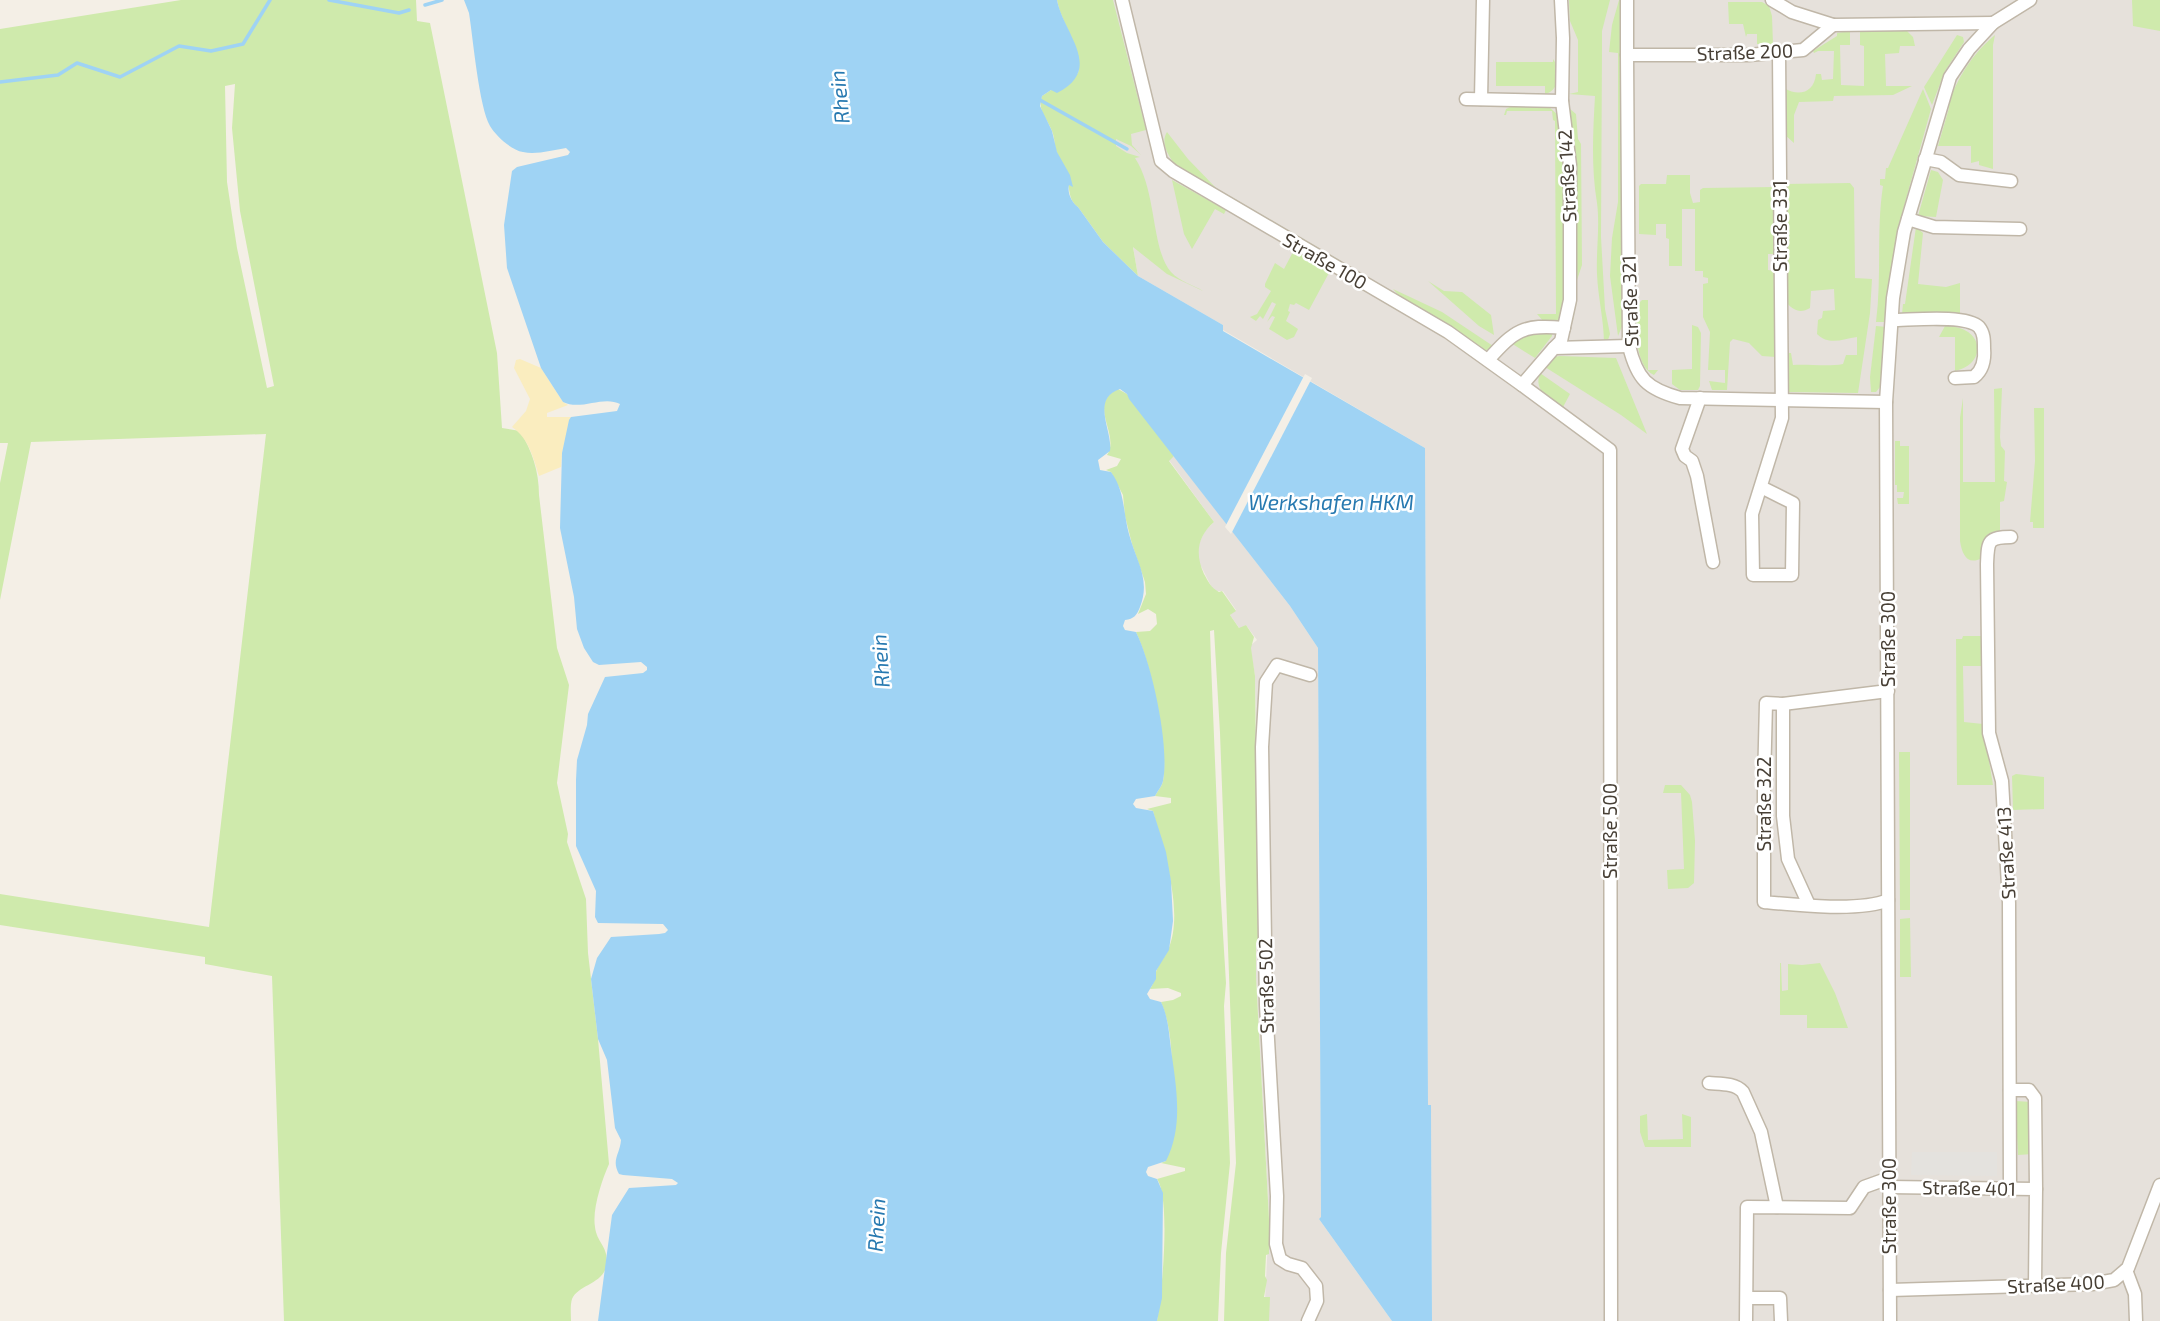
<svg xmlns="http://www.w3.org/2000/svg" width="2160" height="1321" viewBox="0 0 2160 1321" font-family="'Exo 2',sans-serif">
<rect width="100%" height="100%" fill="#f4efe6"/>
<g fill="#e6e1db">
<path d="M1091 0H2160V1321H1432L1431 1106 1428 1105 1425 448 1223 330V325L1138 276Z"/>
<path d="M1174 456 1290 606 1318 648 1321 1218 1319 1219 1392 1321H1264L1269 1219 1256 977 1258 850 1255 676 1250 646 1257 640 1246 625 1240 629 1230 615 1236 610 1223 591H1215L1212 588 1200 564 1197 554 1198 545 1205 531 1214 522 1169 460Z"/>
</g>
<g fill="#cfeaac" fill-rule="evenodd">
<path d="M181 0H416L417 21 430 23 497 353 502 428 520 431C532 451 539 471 539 495L557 648 569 685 557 783 568 834 567 842 586 899 588 953 598 1039 609 1164C602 1180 592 1209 595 1227 597 1244 610 1247 606 1267 602 1284 578 1285 572 1299 570 1305 571 1315 571 1321H284L272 976 205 964V957L0 925V894L209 927 266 434 31 442 0 600V483L8 443H0V29ZM235 84 232 128 240 211 274 386 267 388 237 248 227 182 225 86Z"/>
<path d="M1057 0H1113L1146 130 1131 134 1132 145 1141 155 1131 146 1116 139V146L1127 153 1140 157 1135 158C1157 191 1151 249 1171 272 1180 282 1194 285 1203 291L1167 274 1133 247 1138 276 1103 242 1078 207C1068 200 1070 188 1067 178 1065 168 1062 162 1057 153 1054 146 1055 138 1052 131 1047 118 1037 111 1042 96L1051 90H1056L1078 73 1079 67C1079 43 1061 23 1057 0Z"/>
<path d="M1569 0H1610L1602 31V48L1601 237 1605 309 1610 334 1607 343 1604 344C1604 320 1598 298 1597 274 1596 251 1600 226 1597 203 1591 168 1593 131 1595 96L1569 94 1578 92V40L1570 21Z"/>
<path d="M1619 0H1621L1623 324 1618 336 1610 276 1612 238 1618 202V53L1609 52 1612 25Z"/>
<path d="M2132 0H2160V31L2133 26Z"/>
<path d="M1728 2H1762L1769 6 1772 16 1773 44H1757V34H1747L1746 37 1743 24H1729Z"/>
<path d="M1906 30 1913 37 1915 46H1900L1899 53 1885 54 1886 86H1912L1893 95 1834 96 1833 101 1799 102 1794 115V143L1784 134V88C1799 97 1814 93 1816 74H1821L1822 80 1833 79 1834 51H1818L1814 53 1813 51 1837 36V33L1850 31V45H1840L1841 85 1864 86V46L1860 45V31Z"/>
<path d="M1957 35 1963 37 1964 42 1945 71 1932 105 1924 87Z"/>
<path d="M1995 35 1993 45V169L1979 165V161L1971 163V146H1938L1949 108 1947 106C1958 78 1971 55 1995 35Z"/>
<path d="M1553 59C1561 69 1560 91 1545 94V86H1496V62H1553Z"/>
<path d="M1923 89 1931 109 1898 228 1887 322H1876C1882 276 1876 231 1883 186L1880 185V179H1885L1886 168H1888Z"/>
<path d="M1510 107H1549L1558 115 1565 160V308L1558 322H1544L1537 314H1556L1555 121 1553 120 1552 111H1507L1506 115H1504L1506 109Z"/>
<path d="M1570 109 1576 114 1578 139 1581 144 1582 265 1577 280V300L1572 325 1576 300Z"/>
<path d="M1167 132 1188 159 1216 188 1341 261 1340 264 1179 170C1171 159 1159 145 1167 132Z"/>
<path d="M1931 170 1938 172 1943 180 1936 217 1918 216Z"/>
<path d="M1667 175H1690V193L1693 203 1700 202V190L1703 188 1775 187V254H1768V270L1775 271 1776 357 1762 356 1749 343 1733 339 1730 342 1727 390H1712L1709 381 1725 383V370H1708L1710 332 1703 317V284L1708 283V278L1703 277V271H1695V209H1682V266H1669V239L1666 238V224H1656V235L1639 234V186L1641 184H1666Z"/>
<path d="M1172 180 1226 210 1224 214 1215 209 1192 249 1184 234Z"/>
<path d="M1850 183 1854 188 1855 278 1872 279 1870 313 1858 393 1788 392 1787 353H1791L1793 365C1809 364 1828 367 1843 364L1846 355H1857V337C1843 339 1829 346 1817 334L1818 320 1822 318 1823 311 1835 310 1834 289 1811 291 1810 308C1800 314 1793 310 1786 302L1784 184Z"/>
<path d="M1916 227 1923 233 1918 284 1946 287 1960 283V314H1902L1903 304H1905Z"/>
<path d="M1294 250 1330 271 1309 310 1296 303 1294 305 1290 304 1288 311 1290 312 1286 321 1298 329 1294 337 1287 340 1269 329 1275 317 1272 316 1267 322 1276 304 1272 302 1263 319 1260 316 1256 321 1250 317 1257 314 1271 291 1265 287V284L1275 263 1284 269Z"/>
<path d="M1428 281 1444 291 1462 292 1491 315 1494 335 1479 326Z"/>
<path d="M1393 289 1442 312 1493 346 1485 351 1401 298Z"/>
<path d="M1642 300H1648V370H1658L1654 375C1634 366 1636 325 1636 306Z"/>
<path d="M1692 325 1698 327 1701 333 1700 386 1698 390H1680L1672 384V370L1692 369Z"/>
<path d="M1876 326 1887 327 1880 387 1876 392H1871L1870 377Z"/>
<path d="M1945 326C1985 326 1988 364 1955 371V337H1939Z"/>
<path d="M1527 332H1552V336L1535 358 1511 343Z"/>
<path d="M1560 356 1616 358 1647 434 1621 415 1545 367 1553 357Z"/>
<path d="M1540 373 1570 394 1562 409C1550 399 1533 391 1540 373Z"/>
<path d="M2002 388 2000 437 2001 446 2005 451 2004 481 2007 482 2004 501 2000 502V531C1980 531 1986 545 1982 558 1967 566 1962 554 1960 541V418L1963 398V482H1995L1994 389Z"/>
<path d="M1118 389 1127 394 1174 456 1169 461 1214 522C1197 537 1195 554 1204 574 1208 581 1211 588 1219 592L1222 591 1236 611 1230 615 1239 628 1246 625 1254 637 1251 648 1255 676 1258 942 1256 943V977L1269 1219V1254L1266 1255 1265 1276 1267 1280 1264 1297H1270L1269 1321H1224L1226 1253 1236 1163 1220 733 1214 630 1210 631 1211 662 1220 885 1226 983 1224 1006 1230 1163 1221 1253 1218 1321H1157C1162 1295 1171 1198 1157 1179L1185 1171V1168L1161 1163 1166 1161C1169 1113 1180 1047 1161 1002L1173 1000 1181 996V993L1168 988 1150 989C1155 982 1154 977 1157 969 1160 962 1165 957 1168 950 1185 911 1163 850 1153 811L1147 809 1171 803V798L1155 796C1157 792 1162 786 1163 781 1169 748 1151 663 1136 632L1150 631 1157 624 1156 614 1148 609 1138 614 1146 594 1145 582 1132 544 1125 516 1123 495 1111 472 1106 470 1117 466 1121 459 1107 455C1121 435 1086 404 1118 389Z"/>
<path d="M2034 408H2044V528H2033V522H2030L2035 461Z"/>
<path d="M1895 441H1900V446H1909V504H1898L1897 498H1903L1904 492H1897V485H1895Z"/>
<path d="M1963 636H1982V666H1963L1964 722 1983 724 1993 785H1957L1956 639H1962Z"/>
<path d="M1899 752H1910V910H1900Z"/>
<path d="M2016 774 2044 777V809L2013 810 2012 776Z"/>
<path d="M1665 785H1681L1690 795 1692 802 1695 841 1694 883 1688 888 1668 889 1667 870 1684 869 1681 793H1663Z"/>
<path d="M1910 918 1911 977H1900V919Z"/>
<path d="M1780 963H1781L1782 991 1788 990V964L1802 965 1820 963 1835 993 1848 1028H1807V1015H1780Z"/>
<path d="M2015 1101 2032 1102 2033 1154 2018 1155Z"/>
<path d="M1647 1114 1648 1140 1683 1139 1682 1114 1691 1117V1147H1645L1640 1132V1116Z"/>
</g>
<path fill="#faedbf" d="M520 359 541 368 563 402 568 405 547 413V417H571L562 453 561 467 539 476C533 457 529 439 512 427L526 411 530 399 514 368 516 360Z"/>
<path fill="#e4e2de" d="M1912 1152H1997V1176L1911 1175Z"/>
<path fill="#9fd3f4" d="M464 0H1057C1063 33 1105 69 1057 93L1051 90 1042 96 1040 106 1052 131 1057 152 1070 175 1073 187 1069 185C1067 193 1072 203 1078 207L1103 242 1138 276 1223 325V331L1425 448 1428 1105H1431L1432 1321H1392L1319 1219 1321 1217 1318 648 1290 606 1129 399 1127 394 1120 389C1090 399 1113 431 1110 451L1098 460 1100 470 1111 472C1125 491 1123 512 1129 534 1136 561 1151 579 1140 607 1137 615 1134 619 1125 620L1123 626 1125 630 1136 632C1152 664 1170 747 1163 781 1162 786 1157 792 1155 796L1136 799 1133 804 1136 808 1153 811 1166 852 1171 881 1173 921 1169 950 1156 971V979L1147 994 1150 999 1161 1002C1168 1016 1169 1033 1171 1049 1176 1086 1184 1126 1166 1161L1148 1167 1146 1172 1148 1176 1157 1179 1163 1193 1162 1298 1157 1321H598L612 1215 629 1188 676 1185 678 1183 672 1179 623 1175 619 1174C611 1160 620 1154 621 1140L615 1128 607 1060 598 1039 591 979 597 958 611 937 659 934 665 933 668 930 663 924 598 923 595 917 596 891 576 846V780L577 760 587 725 588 714 605 677 643 673 647 670V667L641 662 599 665 593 662 584 648 577 629 574 597 560 528 562 453 569 420 571 417 617 411 620 404C603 395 581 411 563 402L541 368 507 268 504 225 512 171 517 167 568 155 570 152 566 148C553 150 536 155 523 152 511 150 496 136 490 126 479 107 473 38 469 13Z"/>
<path fill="#f4efe6" d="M1305 374 1312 378 1231 534 1225 527Z"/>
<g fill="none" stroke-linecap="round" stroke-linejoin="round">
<g stroke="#9fd3f4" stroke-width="3.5">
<path d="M329 0 399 13 409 10"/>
<path d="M425 5 442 0"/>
<path d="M0 82 58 75 77 63 120 77 179 46 211 51 243 44 270 0"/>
<path d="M1040 100 1127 149"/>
</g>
<g stroke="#c0b7a8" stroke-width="15">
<g id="street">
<path d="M1122 0 1161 161 1173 171 1448 332 1522 385 1554 348 1629 346"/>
<path d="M1627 0V55H1749L1803 50 1833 25 1993 23"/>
<path d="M1772 0 1792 12 1833 25"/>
<path d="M1627 55 1629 346C1637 379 1647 389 1680 398L1886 402"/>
<path d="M1466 99 1562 101"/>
<path d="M1481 99 1483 0"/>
<path d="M1925 159 1941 162 1959 175 2011 181"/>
<path d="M1908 219 1934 227 2020 229"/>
<path d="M1892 320C1911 320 1966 314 1979 327 1984 333 1984 340 1984 348 1985 359 1983 370 1974 377L1955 378"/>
<path d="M1554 348 1561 341 1570 300V165L1562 101 1563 38 1561 0"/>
<path d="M1488 360C1515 330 1523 324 1564 328"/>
<path d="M1522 385 1610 450 1611 1321"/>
<path d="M1700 398 1682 449 1685 456 1692 461 1697 476 1713 562"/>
<path d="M1761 487 1793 503 1792 575H1753L1752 514 1782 418 1779 53"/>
<path d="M1783 704V816L1788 859 1809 905"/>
<path d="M1888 900C1861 912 1795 905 1764 902V783L1766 703 1783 704 1888 691"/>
<path d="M1709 1083C1721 1084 1735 1083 1743 1092L1761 1132 1777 1207"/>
<path d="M2010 1090H2029L2035 1098 2036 1189"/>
<path d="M1889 1187 2036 1189 2035 1285"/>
<path d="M2010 1189 2009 903 2002 781 1989 733 1987 564C1988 542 1987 537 2011 537"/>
<path d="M2126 1270 2135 1294 2136 1321"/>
<path d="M1890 1290 2092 1284 2114 1280 2128 1268 2160 1185"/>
<path d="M1747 1298H1780L1781 1321"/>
<path d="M1308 1321 1317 1301 1316 1286 1302 1268 1288 1264 1280 1259 1276 1244 1277 1196 1266 1005 1262 747 1266 682 1277 665 1310 675"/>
<path d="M1746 1321 1747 1207 1850 1208 1864 1187 1889 1178"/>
<path d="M1890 1321 1886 402 1893 298 1904 232 1950 77 1969 49 1993 23 2030 0"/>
</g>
</g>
<use href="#street" stroke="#fff" stroke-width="12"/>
</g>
<g text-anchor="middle" stroke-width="5" stroke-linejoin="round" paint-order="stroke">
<g font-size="19" fill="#473f35" stroke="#fff">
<text transform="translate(1745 52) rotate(-2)" y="7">Straße 200</text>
<text transform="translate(1567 176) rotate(-93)" y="7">Straße 142</text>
<text transform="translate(1780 226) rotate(-90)" y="7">Straße 331</text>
<text transform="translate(1325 261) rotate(30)" y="7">Straße 100</text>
<text transform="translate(1630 301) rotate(-92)" y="7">Straße 321</text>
<text transform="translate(1888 639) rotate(-90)" y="7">Straße 300</text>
<text transform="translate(1764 804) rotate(-90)" y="7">Straße 322</text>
<text transform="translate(1610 831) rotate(-90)" y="7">Straße 500</text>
<text transform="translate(2006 853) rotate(-93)" y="7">Straße 413</text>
<text transform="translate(1266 986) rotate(-91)" y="7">Straße 502</text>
<text transform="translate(1969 1188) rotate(1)" y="7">Straße 401</text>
<text transform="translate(1889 1206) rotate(-90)" y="7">Straße 300</text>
<text transform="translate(2056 1284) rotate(-3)" y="7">Straße 400</text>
</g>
<g font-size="21" font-style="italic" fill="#2779b0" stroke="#fff">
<text transform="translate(840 97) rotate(-96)" y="7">Rhein</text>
<text x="1331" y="510">Werkshafen HKM</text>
<text transform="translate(881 661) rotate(-94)" y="7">Rhein</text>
<text transform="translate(877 1225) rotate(-87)" y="7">Rhein</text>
</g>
</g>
</svg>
